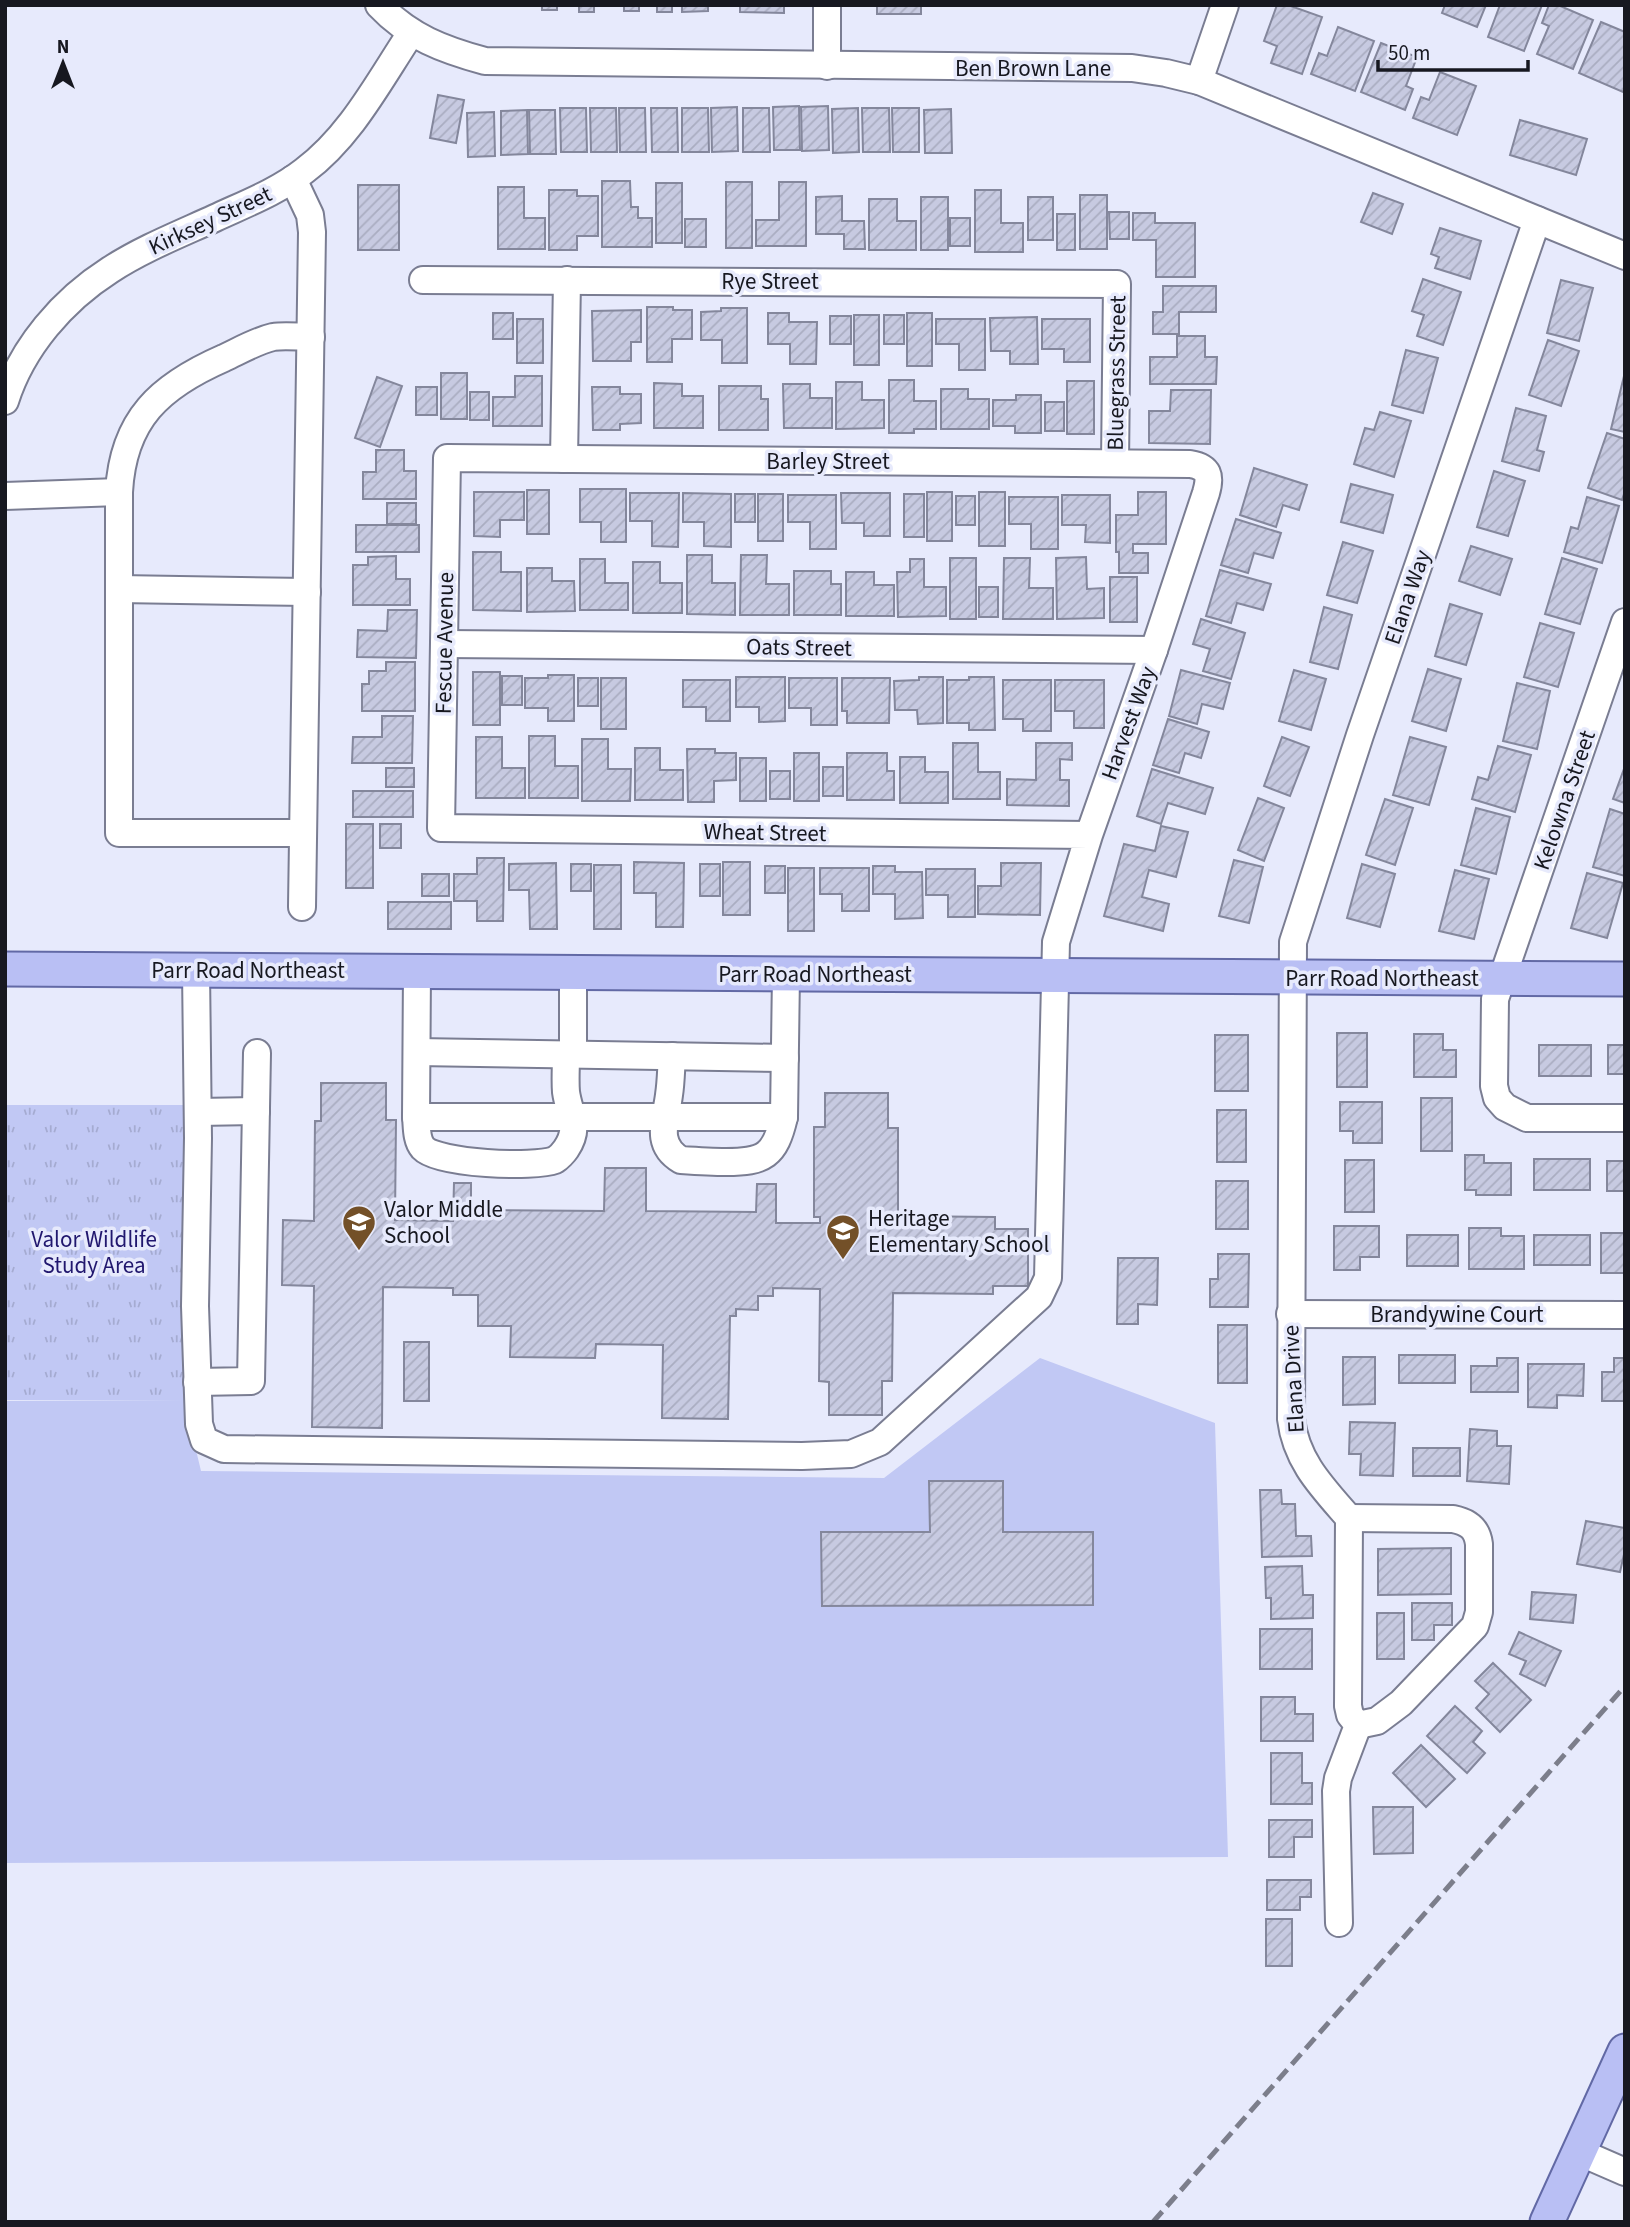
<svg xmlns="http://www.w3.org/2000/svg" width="1630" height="2227" viewBox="0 0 1630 2227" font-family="'Source Sans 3',sans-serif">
<defs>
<pattern id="park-tufts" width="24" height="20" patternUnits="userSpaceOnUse" patternTransform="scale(1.75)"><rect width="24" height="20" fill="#c1c8f4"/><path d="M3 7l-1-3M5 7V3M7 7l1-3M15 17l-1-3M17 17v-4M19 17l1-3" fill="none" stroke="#a5abd1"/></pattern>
<pattern id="building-hatch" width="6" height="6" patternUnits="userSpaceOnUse" patternTransform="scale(1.75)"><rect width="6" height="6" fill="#c7cae1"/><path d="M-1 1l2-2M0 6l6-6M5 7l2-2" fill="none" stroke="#aaadc1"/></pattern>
</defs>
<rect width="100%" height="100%" fill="#e7eafc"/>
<path fill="#c1c8f4" d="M1040 1358 1215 1423 1228 1857 5 1863V1401L184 1400 201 1471 884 1478Z"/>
<rect fill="url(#park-tufts)" x="5" y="1105" width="179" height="295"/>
<g fill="url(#building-hatch)" stroke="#84879c" stroke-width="2">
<rect x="542" y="5" width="15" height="5"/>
<path d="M563 5H594V12H579V6Z"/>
<path d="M639 5V11H624V6L608 5Z"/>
<path d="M641 5H672V12H657V6Z"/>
<path d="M682 5H708V11L682 12Z"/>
<path d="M740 5H784V13L740 12Z"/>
<rect x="877" y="5" width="44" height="9"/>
<path d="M1277 5H1288L1322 17 1302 74 1271 63 1277 46 1264 41Z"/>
<path d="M1445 5H1486L1477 27 1442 13Z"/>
<path d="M1500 5H1542L1524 51 1488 37Z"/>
<path d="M1549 5H1558L1593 20 1573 69 1537 54 1549 26 1542 23Z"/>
<path d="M1601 22 1625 32V88L1623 92 1579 73Z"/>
<path d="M1338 27 1374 41 1355 91 1311 74 1319 53 1327 56Z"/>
<path d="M1381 43 1417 57 1406 86 1413 89 1405 110 1361 92Z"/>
<path d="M1440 72 1476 86 1457 135 1413 118 1421 97 1429 100Z"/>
<path d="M438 95 464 100 456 143 430 138Z"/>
<path d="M799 106 800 150H774L773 107Z"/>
<path d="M828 106 829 150 802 151 801 107Z"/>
<path d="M737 107 738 151 712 152 711 108Z"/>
<path d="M560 108H586L587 152H561Z"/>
<path d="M590 108H616L617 152H591Z"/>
<path d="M619 108H645L646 152H620Z"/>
<path d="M651 108H677L678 152H652Z"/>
<path d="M682 108H708L709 152H682Z"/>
<path d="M743 108H769L770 152H743Z"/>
<path d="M858 108 859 152 833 153 832 109Z"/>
<path d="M862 108H889L890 152H863Z"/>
<path d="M892 108H919V152H893Z"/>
<path d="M951 109 952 153H925L924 110Z"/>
<path d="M527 110 528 154 501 155V111Z"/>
<path d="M529 110H555L556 154H530Z"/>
<path d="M494 112 495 156 468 157 467 113Z"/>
<path d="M1520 120 1587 139 1576 175 1510 155Z"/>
<path d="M602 181H630L631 207H638V218H652V247H602Z"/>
<rect x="726" y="182" width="26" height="66"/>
<path d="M779 182H806V246H756V220H779Z"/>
<rect x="656" y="183" width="26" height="60"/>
<rect x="358" y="185" width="41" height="65"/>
<path d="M498 187H524V218H545V249H498Z"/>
<path d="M549 190H577V196H598V236H577V250H549Z"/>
<path d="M975 190H1001V223H1023V252H975Z"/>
<path d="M1373 193 1403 204 1392 234 1361 222Z"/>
<rect x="1080" y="195" width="27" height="54"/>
<path d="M842 196V221H864L865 249H844V234H816V197Z"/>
<rect x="921" y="197" width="27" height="53"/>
<rect x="1028" y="197" width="25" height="43"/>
<path d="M869 199H897V221H916V250H869Z"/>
<path d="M1109 212H1129V239H1110Z"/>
<path d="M1133 213H1155V223H1195V277H1156V240H1133Z"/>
<rect x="1057" y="214" width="18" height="36"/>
<rect x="950" y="218" width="20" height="28"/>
<rect x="685" y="219" width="21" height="28"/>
<path d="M1440 228 1481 241 1470 279 1435 268 1439 257 1431 254Z"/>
<path d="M1423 279 1461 292 1443 345 1417 336 1424 315 1412 311Z"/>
<path d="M1561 280 1593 288 1579 341 1547 333Z"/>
<path d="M1163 286H1216V312H1179V334H1153V312H1163Z"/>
<path d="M647 307H673V310H692V339H672V362H647Z"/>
<path d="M721 308H747V363H722V340H701V312L721 311Z"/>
<path d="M641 310V342H631V361H593L592 311Z"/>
<rect x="493" y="313" width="20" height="26"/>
<path d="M768 313H789V322H817L816 364H790V344H768Z"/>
<rect x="907" y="313" width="25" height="53"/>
<rect x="854" y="315" width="25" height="50"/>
<rect x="884" y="315" width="20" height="29"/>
<rect x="830" y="316" width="21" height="28"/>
<path d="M1037 317 1038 364H1010V351H991L990 318Z"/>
<rect x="517" y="319" width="26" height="44"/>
<path d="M936 319H985V370H959V344H936Z"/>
<path d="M1042 319H1090V362H1064V349H1042Z"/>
<path d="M1177 336H1205V357H1217L1216 384H1150V357H1177Z"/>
<path d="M1548 340 1579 351 1561 406 1529 395Z"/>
<path d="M1406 350 1438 358 1423 413 1392 405Z"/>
<path d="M1625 372V432L1611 429Z"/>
<rect x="441" y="373" width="26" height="46"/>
<path d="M515 376H542V426H493V397H515Z"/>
<path d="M377 377 402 386 380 447 355 438Z"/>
<path d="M889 380H914V401H936V429H914V433H889Z"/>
<rect x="1067" y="381" width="27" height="53"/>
<path d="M836 382H862V400H884V428L836 429Z"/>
<path d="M654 383 682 384V396H703V428H654Z"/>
<path d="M783 384H810V398H832V428H784Z"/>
<path d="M719 386H761V399H768V430H719Z"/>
<rect x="416" y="387" width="21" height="28"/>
<path d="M592 387H620V394H641V423L620 424V430H593Z"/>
<path d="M941 389H968V399H989V429H941Z"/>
<path d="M1171 390H1211L1210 444 1149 443V411H1170Z"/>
<rect x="470" y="392" width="19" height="28"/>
<path d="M1016 395H1041V433H1015V426H993V400H1016Z"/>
<rect x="1045" y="402" width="19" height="29"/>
<path d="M1516 408 1546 416 1537 450 1544 452 1539 471 1502 461Z"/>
<path d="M1380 412 1411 421 1394 477 1354 464 1365 428 1374 430Z"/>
<path d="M1607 433 1625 439V491L1622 500 1588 488Z"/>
<path d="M376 450H404V471H416V499H363V472H376Z"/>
<path d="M1254 468 1307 485 1299 510 1283 505 1276 527 1240 515Z"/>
<path d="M1494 471 1525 481 1508 536 1477 527Z"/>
<path d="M1351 484 1393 495 1383 533 1341 522Z"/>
<path d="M580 489H626V542H601V522H580Z"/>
<rect x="527" y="490" width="22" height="44"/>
<path d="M474 492H524V520H500V537L474 536Z"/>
<rect x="927" y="492" width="25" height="49"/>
<rect x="979" y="492" width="26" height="54"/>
<path d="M1138 492H1166V544H1133V553H1148V573H1119V552H1116V515H1138Z"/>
<path d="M630 493H679L678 547 652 546V521H630Z"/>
<path d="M683 493 731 494V547L704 546V522H683Z"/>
<path d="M841 493H890V536H864V523H842Z"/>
<rect x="735" y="494" width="20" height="28"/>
<rect x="758" y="494" width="25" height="47"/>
<rect x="904" y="494" width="20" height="43"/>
<path d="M788 495H836V549H810V522H788Z"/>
<path d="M1062 495H1110V543L1085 542 1086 525H1062Z"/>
<rect x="956" y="496" width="19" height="29"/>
<path d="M1009 497H1058V549H1031V524H1009Z"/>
<path d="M1587 497 1619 506 1602 563 1564 552 1571 527 1578 529Z"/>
<rect x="387" y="503" width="29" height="21"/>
<path d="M1236 519 1281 533 1273 558 1254 553 1248 573 1221 565Z"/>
<rect x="356" y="525" width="63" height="27"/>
<path d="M1343 542 1373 551 1357 603 1327 595Z"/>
<path d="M1471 546 1512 559 1500 595 1459 581Z"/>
<path d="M473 552H501V572H521V611L473 610Z"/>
<path d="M687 555H712V583H735V615L687 614Z"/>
<path d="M741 555H767L766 584H789V615H740Z"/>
<path d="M396 556V579H410V605H353V565H368V557Z"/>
<path d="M1086 557 1087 589 1104 588V618L1057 619 1056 558Z"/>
<rect x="950" y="558" width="26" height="61"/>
<path d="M1004 558H1030L1029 588H1053V619H1003Z"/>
<path d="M1562 558 1597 569 1580 624 1545 614Z"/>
<path d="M580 559H605V583H628V610H580Z"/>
<path d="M910 559H924V587H946V616L898 617 897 572H910Z"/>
<path d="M633 562H660V583H682V613H633Z"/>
<path d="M527 568H552V581H574L575 611 527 612Z"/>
<path d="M1220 570 1271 584 1263 610 1237 603 1231 623 1206 616Z"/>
<path d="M794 571H831V584H841V615H794Z"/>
<path d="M846 572H874V585H894V616H846Z"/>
<rect x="1110" y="577" width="27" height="45"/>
<rect x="979" y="587" width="19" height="30"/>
<path d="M1450 604 1482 614 1466 665 1435 656Z"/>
<path d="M1324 607 1352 615 1338 669 1310 662Z"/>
<path d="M388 610H417L416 658 357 657 358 630 387 631Z"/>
<path d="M1201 619 1245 633 1231 679 1203 671 1210 649 1193 644Z"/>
<path d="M1540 623 1574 633 1558 687 1524 677Z"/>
<path d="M386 662H415V711H362V684H369V671H386Z"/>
<path d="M1428 669 1461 679 1446 731 1412 721Z"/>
<path d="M1181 670 1230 683 1223 709 1202 704 1197 724 1169 716Z"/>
<path d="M1294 670 1326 679 1311 730 1279 721Z"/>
<rect x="473" y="672" width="27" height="53"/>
<path d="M548 675H574V721H548V708H525V678H548Z"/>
<rect x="502" y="676" width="20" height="29"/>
<path d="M736 677H785V721L759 722V707H736Z"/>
<path d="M919 677H943V723L918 724 917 710H895L894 681 919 680Z"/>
<path d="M969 677H994L995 730H969V723H947V680H969Z"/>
<rect x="578" y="678" width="20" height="28"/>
<rect x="601" y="678" width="25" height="51"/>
<path d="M789 678H837V725H811V708H789Z"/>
<path d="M842 678H890L889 723H847V711H842Z"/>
<path d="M683 680H730V721H706V707H683Z"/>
<path d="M1003 680H1051V731H1023V719H1003Z"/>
<path d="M1055 680H1104V728H1074V711H1055Z"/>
<path d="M1517 683 1550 691 1537 749 1503 741Z"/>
<path d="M382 716H413L412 763H352L353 737H382Z"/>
<path d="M1168 719 1209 732 1201 758 1185 753 1179 773 1153 765Z"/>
<path d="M529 736H555V766H578V798H529Z"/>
<path d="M476 737H502V768H525V798H476Z"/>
<path d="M1282 737 1309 747 1290 796 1264 786Z"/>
<path d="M1410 737 1446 747 1429 805 1393 795Z"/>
<path d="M582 739H608V769H631L630 801H582Z"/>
<path d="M953 743H978V772H1000V799H953Z"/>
<path d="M1036 743H1072V760L1060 759V780H1069V806L1007 805V779L1036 780Z"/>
<path d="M1498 746 1531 755 1515 812 1472 799 1478 777 1488 780Z"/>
<path d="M635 748H660V770H683V800H635Z"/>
<path d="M687 749H715V753H736V780L714 781V802H688Z"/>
<rect x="794" y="753" width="25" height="48"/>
<path d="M847 753H887V771H894V800H847Z"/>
<path d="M900 757H925V772H948V803H900Z"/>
<rect x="740" y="758" width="26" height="43"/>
<path d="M1625 766V803L1613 799Z"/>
<rect x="823" y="767" width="20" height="29"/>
<rect x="386" y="768" width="28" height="19"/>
<path d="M1152 769 1213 788 1205 814 1168 803 1161 824 1137 816Z"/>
<rect x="770" y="771" width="20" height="28"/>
<rect x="353" y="791" width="60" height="26"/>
<path d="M1258 798 1284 808 1264 861 1238 850Z"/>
<path d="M1385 799 1413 808 1395 865 1366 855Z"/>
<path d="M1476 808 1510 817 1496 874 1461 865Z"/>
<path d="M1610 809 1625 814V876L1593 867Z"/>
<rect x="346" y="824" width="27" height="64"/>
<rect x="380" y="824" width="21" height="24"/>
<path d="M1161 826 1188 832 1176 877 1149 870 1142 897 1169 904 1163 931 1104 916 1124 844 1155 851Z"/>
<path d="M477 858H504L503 921H477V901H454V874H477Z"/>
<path d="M1234 860 1263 867 1249 923 1219 916Z"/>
<path d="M634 862 684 863 683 927H656V893H634Z"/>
<rect x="723" y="862" width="27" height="53"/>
<path d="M556 863 557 929H530L529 890H509V864Z"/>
<path d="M1001 863H1041L1040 915 978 914V886H1001Z"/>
<rect x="571" y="864" width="20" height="27"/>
<rect x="700" y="864" width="20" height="32"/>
<path d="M1362 864 1395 874 1380 927 1347 918Z"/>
<rect x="594" y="865" width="27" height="64"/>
<rect x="765" y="866" width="20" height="27"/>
<path d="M873 866H895V872H922L923 918 895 919V894H873Z"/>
<rect x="788" y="868" width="26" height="63"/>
<path d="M820 868H869V911H842V894H820Z"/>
<path d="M926 869H975V917H948V895H926Z"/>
<path d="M1455 870 1489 879 1474 939 1439 931Z"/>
<path d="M1587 873 1623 883 1607 938 1571 928Z"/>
<rect x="422" y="874" width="27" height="22"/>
<rect x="388" y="902" width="63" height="27"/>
<rect x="1337" y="1033" width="30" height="54"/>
<path d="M1414 1034H1443V1050H1456V1077H1414Z"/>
<rect x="1215" y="1035" width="33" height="56"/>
<rect x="1539" y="1045" width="52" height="31"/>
<rect x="1608" y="1045" width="17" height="29"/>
<path d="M321 1083H386V1120H396L395 1220 453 1221 454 1183H471V1210L604 1211 605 1168H646V1211L756 1212 757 1184H776V1223H820V1217H814V1127H825V1093H888V1128H898V1216L995 1217V1229H1028V1286H993V1294L893 1293 892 1381H882V1415H829V1382L819 1381 820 1289 773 1288V1296H758V1310L736 1309V1316H730L728 1419 662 1418 663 1345 596 1344 595 1358 510 1357 511 1326H478V1295H453V1288L383 1287 382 1428 312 1427 314 1286 282 1285 283 1220 314 1221 315 1121H321Z"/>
<rect x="1421" y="1098" width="31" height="53"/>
<path d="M1340 1102H1382V1143H1353V1131H1340Z"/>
<rect x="1217" y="1110" width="29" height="52"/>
<path d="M1465 1155H1484V1163H1511V1195H1476V1190H1465Z"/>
<rect x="1534" y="1159" width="56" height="31"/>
<rect x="1345" y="1160" width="29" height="52"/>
<rect x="1607" y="1161" width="18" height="30"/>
<rect x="1216" y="1181" width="32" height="48"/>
<path d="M1334 1226H1379V1257H1360V1270H1334Z"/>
<path d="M1469 1228H1501V1236H1524V1269H1469Z"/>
<rect x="1601" y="1233" width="24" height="40"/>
<rect x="1407" y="1235" width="51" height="31"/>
<rect x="1534" y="1235" width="56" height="30"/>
<path d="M1218 1254H1249L1248 1307H1210V1279H1218Z"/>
<path d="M1118 1258H1158L1157 1305 1138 1304V1324H1117Z"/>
<rect x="1218" y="1325" width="29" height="58"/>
<rect x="404" y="1342" width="25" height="59"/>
<rect x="1399" y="1355" width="56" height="28"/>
<path d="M1343 1357H1375V1404L1343 1405Z"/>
<path d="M1497 1358H1518V1392H1471V1366H1497Z"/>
<path d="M1614 1358H1625V1401H1602V1372H1614Z"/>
<path d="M1528 1364H1584L1583 1396 1557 1395V1408L1528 1407Z"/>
<path d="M1350 1422 1395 1423 1393 1476 1360 1475 1361 1454H1349Z"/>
<path d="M1470 1429 1497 1431V1446H1511L1509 1484 1467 1481Z"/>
<rect x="1413" y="1448" width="47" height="28"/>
<path d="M929 1481H1003V1532H1093V1605L822 1606 821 1532H930Z"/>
<path d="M1260 1490H1281L1282 1504H1295L1296 1536H1311L1312 1556 1262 1557Z"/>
<path d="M1586 1521 1625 1528V1550L1620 1572 1577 1564Z"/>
<path d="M1451 1548V1594L1378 1595V1549Z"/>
<path d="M1302 1566 1303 1595H1313V1618L1271 1619V1598H1266L1265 1567Z"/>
<path d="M1532 1592 1576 1595 1573 1623 1530 1619Z"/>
<path d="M1412 1603H1452V1625H1434V1640H1412Z"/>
<rect x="1377" y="1613" width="27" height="46"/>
<rect x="1260" y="1629" width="52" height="40"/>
<path d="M1519 1632 1561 1651 1545 1686 1520 1674 1526 1661 1509 1654Z"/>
<path d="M1493 1663 1531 1700 1500 1732 1476 1708 1489 1694 1475 1681Z"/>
<path d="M1261 1697H1295V1714H1313V1741H1261Z"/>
<path d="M1455 1706 1482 1731 1473 1742 1485 1753 1467 1773 1427 1736Z"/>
<path d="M1421 1745 1455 1779 1426 1807 1393 1773Z"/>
<path d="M1271 1753H1302V1783H1312V1804H1271Z"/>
<path d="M1373 1807H1413V1853L1374 1854Z"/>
<path d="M1269 1820H1312V1837H1294V1857H1269Z"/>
<path d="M1267 1880H1311V1897H1300V1910H1267Z"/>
<rect x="1266" y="1919" width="26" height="47"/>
</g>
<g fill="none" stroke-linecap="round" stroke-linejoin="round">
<g stroke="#7a7d92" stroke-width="30">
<g id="minor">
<path d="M379 5C409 37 444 50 485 61L1132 68 1166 73 1199 81 1625 256"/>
<path d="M827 5V66"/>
<path d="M1199 81 1225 5"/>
<path d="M293 179 310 215 312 232 302 907"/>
<path d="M423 280 1117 284 1115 463"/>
<path d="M5 401C22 347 63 300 110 270 142 249 180 234 215 218 245 204 277 192 304 171 351 136 379 81 411 33"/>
<path d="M564 459 567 280"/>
<path d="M5 496 119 492"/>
<path d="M119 589 307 592"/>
<path d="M1625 622 1495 999 1494 1086 1497 1098 1505 1107 1527 1118H1625"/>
<path d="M444 644 1154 650"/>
<path d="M303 833H119V492C123 419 160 386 224 358 239 351 256 341 273 337 285 335 299 337 311 337"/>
<path d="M196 970 198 1138 195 1306 199 1424 204 1440 224 1449 802 1456 851 1454 880 1442 1039 1297 1048 1278 1056 942 1089 835 1154 650 1206 493C1211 476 1209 467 1190 464L447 458 441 828 1089 835"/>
<path d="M417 971 416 1117H784L786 974"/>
<path d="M417 1052 785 1058"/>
<path d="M573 1055V973"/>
<path d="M672 1056C671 1069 671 1082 669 1095 666 1120 654 1144 681 1160 696 1161 711 1162 726 1162 764 1162 775 1156 784 1117"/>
<path d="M198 1112 256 1111"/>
<path d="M416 1117C417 1126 416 1140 423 1148 438 1164 534 1168 555 1160 558 1158 564 1152 566 1149 581 1127 569 1114 566 1092 565 1080 566 1067 566 1055"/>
<path d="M1290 1314 1625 1315"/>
<path d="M197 1382 251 1381 257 1053"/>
<path d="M1349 1518 1453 1519C1468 1522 1477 1528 1479 1544V1612L1475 1626 1401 1703 1377 1721 1358 1725"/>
<path d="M1339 1923 1336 1791 1338 1778 1358 1725 1350 1715 1348 1706 1349 1518C1322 1487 1296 1461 1291 1419L1293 942 1360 735 1537 220"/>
<path d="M1579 2152 1625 2172"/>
</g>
</g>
<g stroke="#6269a5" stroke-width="37">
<g id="major">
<path d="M5 969 1625 979"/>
<path d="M1547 2222 1625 2051"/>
</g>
</g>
<use href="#minor" stroke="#fff" stroke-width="26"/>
<use href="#major" stroke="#b9bff4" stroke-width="33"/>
<path stroke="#7c7e8b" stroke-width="5" stroke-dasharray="14 7" stroke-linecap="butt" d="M1153 2222 1625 1686"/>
</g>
<defs>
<g id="school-pin" transform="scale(1.75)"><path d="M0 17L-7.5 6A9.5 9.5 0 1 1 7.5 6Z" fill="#735028" stroke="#e7eafc"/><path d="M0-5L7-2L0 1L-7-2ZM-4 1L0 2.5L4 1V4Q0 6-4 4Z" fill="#fff"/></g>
</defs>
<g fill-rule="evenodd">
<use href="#school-pin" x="359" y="1222"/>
<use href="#school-pin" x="843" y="1231"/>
</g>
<g text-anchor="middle" stroke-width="7" stroke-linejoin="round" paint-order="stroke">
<g font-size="23" fill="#171820" stroke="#e7eafc">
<text x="1033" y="76">Ben Brown Lane</text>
<text transform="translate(210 220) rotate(-25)" y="8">Kirksey Street</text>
<text x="770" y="289">Rye Street</text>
<text transform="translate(1116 373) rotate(-89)" y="8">Bluegrass Street</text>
<text x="828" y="469">Barley Street</text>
<text transform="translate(1407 597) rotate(-71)" y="8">Elana Way</text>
<text transform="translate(444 643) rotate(-89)" y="8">Fescue Avenue</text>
<text transform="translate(799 647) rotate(1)" y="8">Oats Street</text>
<text transform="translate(1128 723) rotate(-70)" y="8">Harvest Way</text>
<text transform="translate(1564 800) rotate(-71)" y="8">Kelowna Street</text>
<text transform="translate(765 832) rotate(1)" y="8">Wheat Street</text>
<text x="248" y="978">Parr Road Northeast</text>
<text x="815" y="982">Parr Road Northeast</text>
<text x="1382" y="986">Parr Road Northeast</text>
<text x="1457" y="1322">Brandywine Court</text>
<text transform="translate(1293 1379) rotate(-93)" y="8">Elana Drive</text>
</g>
<g font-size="23" fill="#171820" stroke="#e7eafc" text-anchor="start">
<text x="384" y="1217">Valor Middle<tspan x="384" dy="26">School</tspan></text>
<text x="868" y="1226">Heritage<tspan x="868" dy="26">Elementary School</tspan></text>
</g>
<g font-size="23" fill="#21176e" stroke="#e7eafc">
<text x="94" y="1247">Valor Wildlife<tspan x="94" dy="26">Study Area</tspan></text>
</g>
</g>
<rect width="1630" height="2227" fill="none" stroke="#171820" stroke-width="14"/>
<g transform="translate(63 63)" stroke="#e7eafc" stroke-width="5" paint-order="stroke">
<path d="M0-5L12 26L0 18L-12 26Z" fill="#171820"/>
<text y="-10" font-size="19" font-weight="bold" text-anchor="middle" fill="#171820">N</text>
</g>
<path d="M1378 60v10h150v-10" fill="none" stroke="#171820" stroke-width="3.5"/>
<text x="1388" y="60" font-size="21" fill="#171820" stroke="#e7eafc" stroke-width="5" paint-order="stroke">50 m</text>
</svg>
